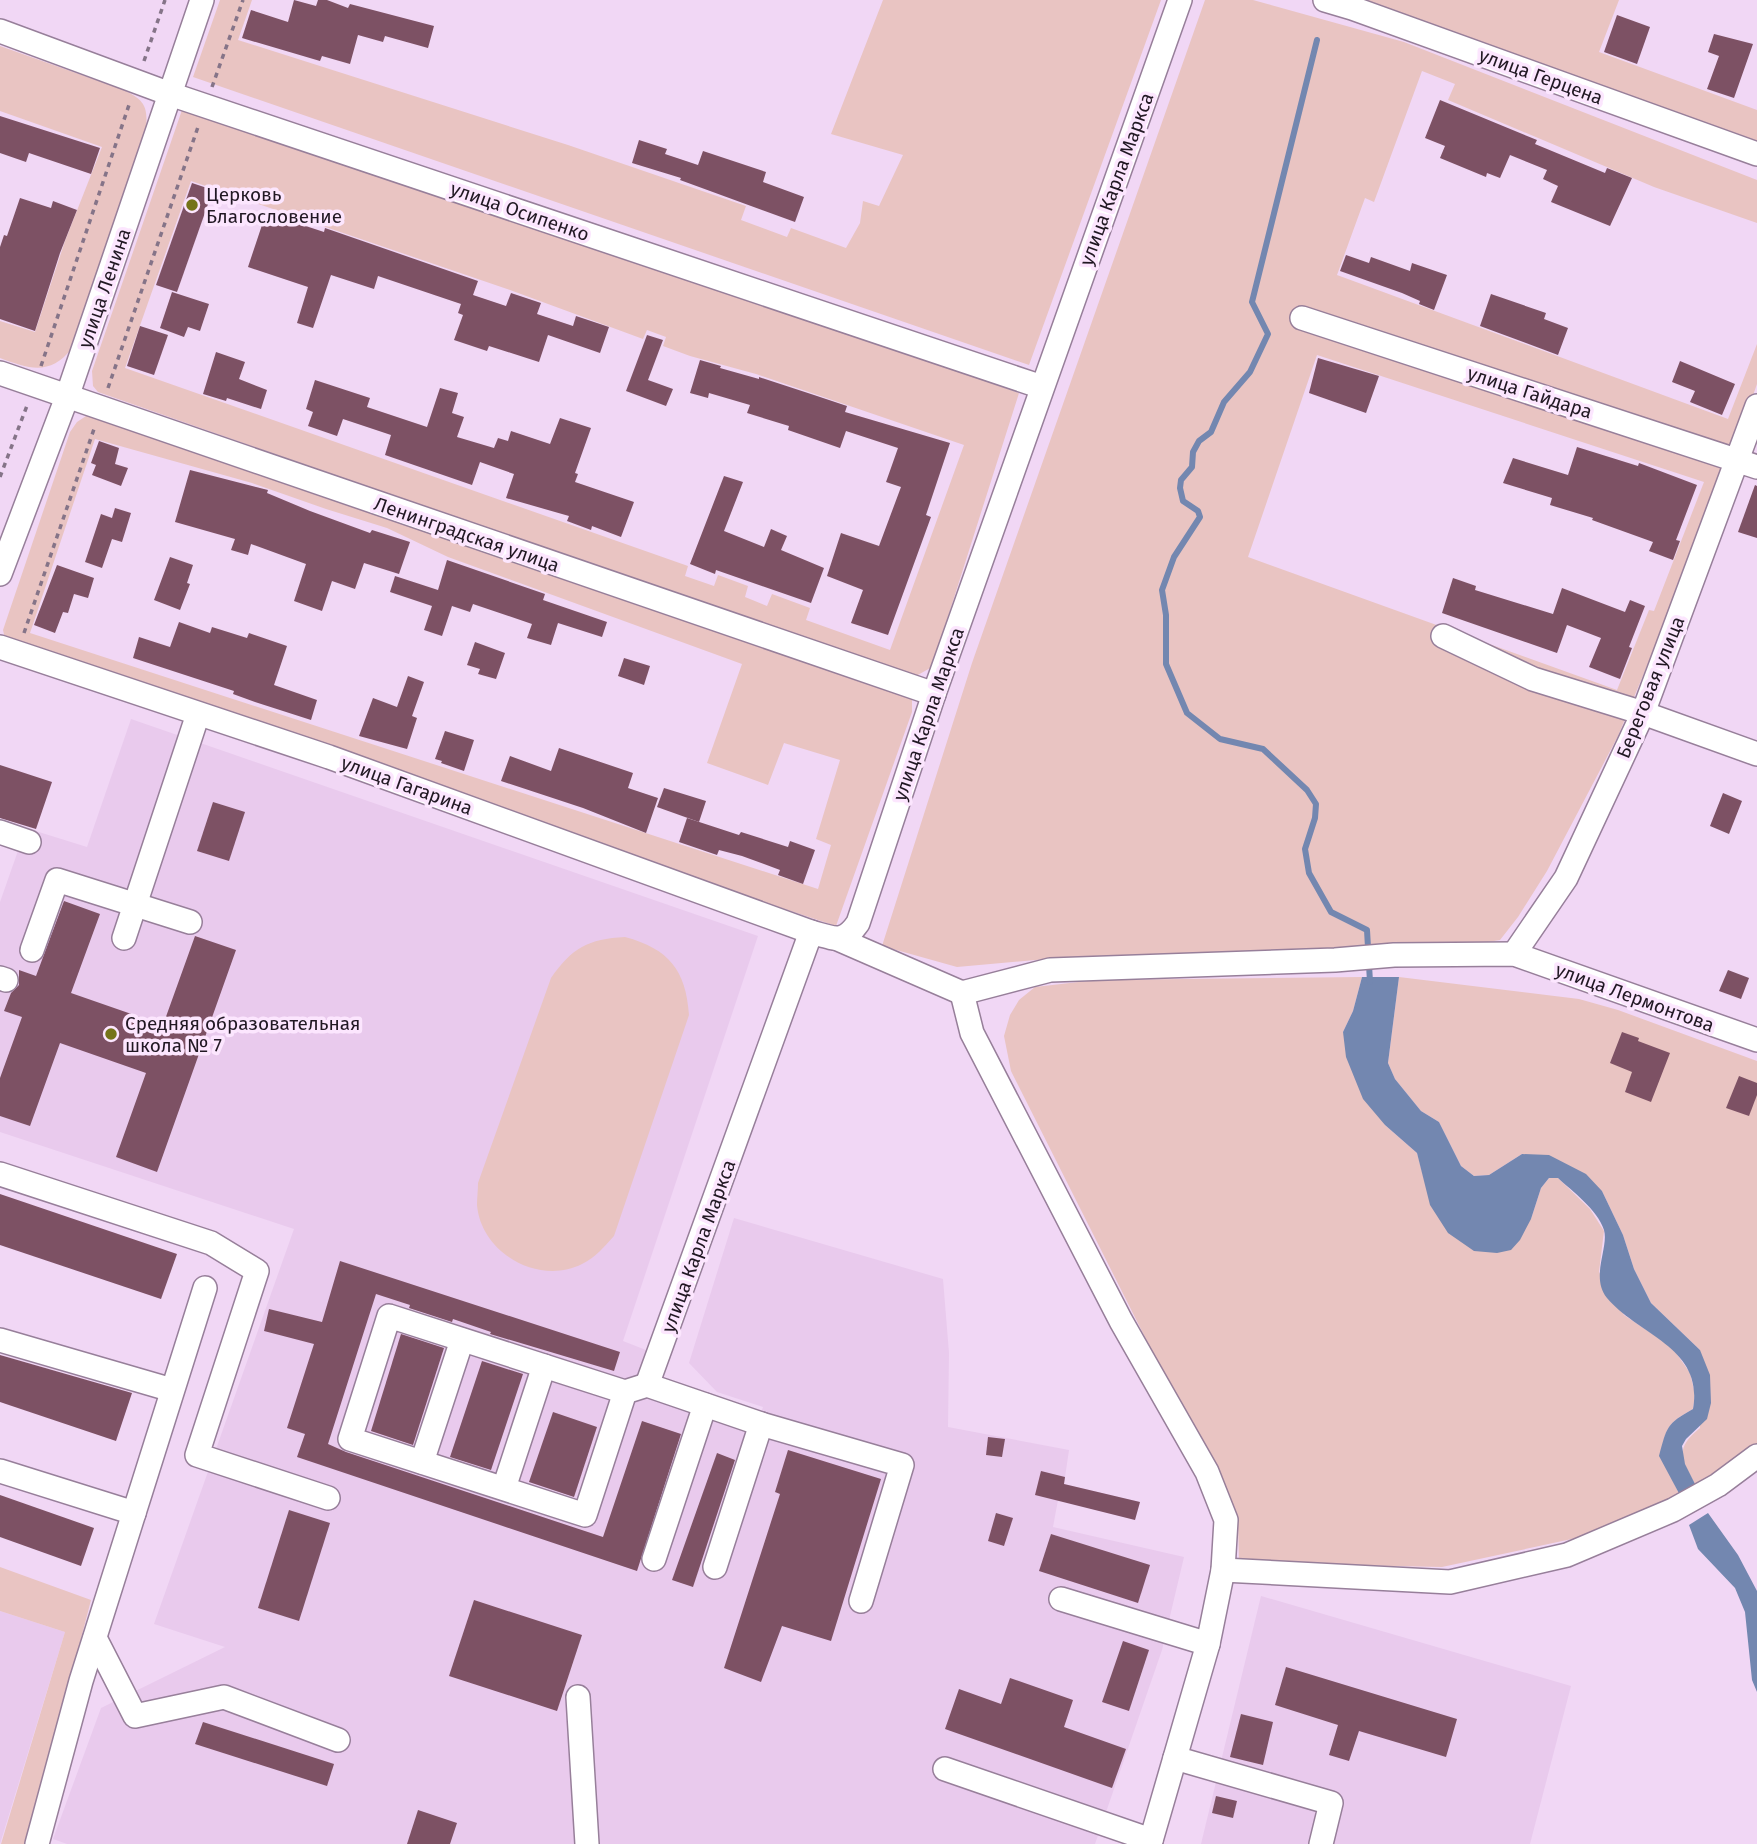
<svg xmlns="http://www.w3.org/2000/svg" width="1757" height="1844" viewBox="0 0 1757 1844" font-family="'Fira Sans',sans-serif">
<rect width="100%" height="100%" fill="#f1d7f5"/>
<g fill="#e9caed">
<path d="M131 719 758 936 623 1341 651 1352 635 1391 754 1433 763 1407 717 1392 689 1363 734 1218 943 1279 949 1353 948 1427 1069 1450 1064 1484 1140 1502 1135 1520 1058 1500 1053 1527 1184 1557 1162 1650 1095 1844H67L53 1839 101 1708 225 1647 154 1624 294 1229 0 1132V902L26 828 87 847Z"/>
<path d="M1261 1596 1571 1686 1530 1844H1201Z"/>
<path d="M0 1611 65 1632 0 1844Z"/>
</g>
<g fill="#e9c4c2" fill-rule="evenodd">
<path d="M220 0H252L238 40 568 145 746 206 741 220 787 237 791 228 846 248 860 223 863 201 879 206 903 155 831 134 883 0H1161L1029 365 193 77Z"/>
<path d="M1205 0H1253L1404 42 1757 180V223L1654 187 1448 100 1455 84 1422 71 1374 202 1365 198 1337 275 1728 419 1757 344V384L1720 489 1618 736 1547 871 1518 917 1500 940 1423 953H1216L1059 958 957 967 882 946 972 663ZM1317 355 1704 482 1654 611 1649 610 1617 690 1248 557Z"/>
<path d="M1337 0H1619L1599 52 1757 110V146Z"/>
<path d="M0 46 124 90C145 101 148 106 146 130L72 348C51 376 29 369 0 358V321L35 332 65 241 102 147 0 111Z"/>
<path d="M182 110 529 227 781 306 1019 393 932 667 916 676 901 674 98 392 93 386 92 371ZM191 181 510 290 643 339 647 330 666 337 663 346 690 356 756 374 964 445 890 650 806 620 810 608 772 594 767 606 745 597 748 586 718 575 714 586 685 576 688 566 125 368Z"/>
<path d="M86 416H97L909 696 912 700V712L836 926 75 673 6 643 3 630 70 432 77 422ZM95 439 252 483 326 509 387 528 448 557 742 664 707 763 768 785 784 743 840 760 816 839 831 845 818 889 30 633Z"/>
<path d="M625 937C669 949 686 970 689 1015L614 1236C604 1247 596 1257 582 1264 539 1286 481 1253 477 1205 477 1198 478 1190 478 1183L551 978C572 948 588 939 625 937Z"/>
<path d="M1362 977 1353 1011 1343 1032 1385 1125 1417 1153 1424 1179 1531 1219 1541 1188 1549 1178H1558L1590 1209 1604 1231 1599 1272 1624 1315 1672 1347 1690 1373 1695 1394 1693 1409C1666 1424 1667 1427 1660 1456L1682 1499 1595 1534 1442 1567 1239 1563 1238 1522 1011 1071 1004 1036 1010 1015 1019 1000 1035 987 1096 980Z"/>
<path d="M1399 977 1579 999 1618 1010 1757 1061V1445L1698 1490C1684 1462 1671 1451 1700 1428V1350L1651 1303 1634 1269 1623 1235 1602 1191 1522 1154 1489 1175 1474 1176 1461 1166 1439 1122 1421 1111 1395 1079 1388 1063Z"/>
<path d="M0 1567 91 1600 28 1844H1L65 1632 0 1611Z"/>
</g>
<g fill="#7387b0">
<path d="M1362 977H1399L1388 1063 1395 1079 1421 1111 1439 1122 1461 1166 1474 1176 1489 1175 1522 1154 1549 1155 1586 1174 1602 1191 1623 1235 1634 1269 1651 1303 1700 1350 1710 1375 1711 1403 1707 1419 1686 1439 1682 1446 1685 1464 1698 1490 1682 1499 1659 1456C1667 1427 1666 1424 1693 1409 1704 1347 1639 1336 1607 1298 1590 1277 1609 1248 1604 1230 1597 1209 1573 1192 1558 1178H1549L1541 1188 1531 1219 1520 1240 1511 1250 1497 1253 1474 1251 1448 1233 1430 1205 1417 1153 1385 1125 1363 1099 1346 1057 1343 1032 1353 1011Z"/>
<path d="M1708 1513 1738 1555 1757 1591V1692L1752 1680 1745 1612 1735 1588 1698 1549 1689 1525Z"/>
</g>
<g fill="none" stroke-linecap="round" stroke-linejoin="round">
<path stroke="#7387b0" stroke-width="6" d="M1317 40 1252 302 1268 334 1250 372 1224 402 1211 432 1199 441 1193 452 1192 467 1181 480 1180 488 1183 501 1198 511 1200 517 1174 557 1162 590 1166 615V664L1187 713 1220 739 1263 749 1307 790 1316 804 1315 818 1305 849 1309 873 1331 912 1367 930 1370 982"/>
</g>
<g fill="#7d5164">
<path d="M294 0 316 6 318 0H327L348 8 350 4 434 26 428 48 385 36 383 42 358 35 350 64 322 56 320 61 242 38 251 10 288 22Z"/>
<path d="M1617 15 1650 27 1637 64 1604 52Z"/>
<path d="M1714 34 1753 44 1734 98 1707 89 1719 56 1708 52Z"/>
<path d="M1440 100 1537 140 1535 144 1605 173 1607 168 1632 178 1610 226 1551 202 1558 186 1543 179 1547 170 1510 155 1500 178 1487 173 1486 177 1440 158 1445 146 1425 138Z"/>
<path d="M0 116 100 148 91 174 29 153 26 162 0 153Z"/>
<path d="M639 140 667 149 665 154 698 165 703 151 766 172 763 182 804 197 795 222 680 180 681 178 632 163Z"/>
<path d="M192 183 213 190 177 292 156 285Z"/>
<path d="M20 198 51 208 53 201 77 210 60 253 35 331 0 319V247L4 235 7 236Z"/>
<path d="M266 213 324 232 325 228 478 281 473 295 506 306 511 293 541 303 537 314 573 326 576 316 609 327 600 353 548 335 539 362 489 346 487 351 454 340 463 315 458 313 461 304 378 276 374 289 331 275 313 328 297 323 308 287 248 267Z"/>
<path d="M1346 255 1369 263 1371 257 1410 271 1412 263 1447 275 1434 310 1419 304 1420 301 1402 293 1340 271Z"/>
<path d="M172 292 209 304 200 331 188 327 184 337 160 328Z"/>
<path d="M1491 294 1546 313 1544 319 1568 328 1558 355 1480 326Z"/>
<path d="M140 326 168 335 154 375 127 366Z"/>
<path d="M647 335 663 340 648 380 673 389 666 406 626 391Z"/>
<path d="M216 352 245 362 239 379 267 390 261 409 227 398 226 401 203 394Z"/>
<path d="M1318 358 1379 376 1366 413 1309 393Z"/>
<path d="M700 360 721 366 720 368 759 379V377L814 395 847 406 845 412 950 443 926 515 931 517 888 635 851 623 863 590 827 576 841 533 879 546 901 487 886 482 898 448 846 431 840 448 788 430 789 426 747 413 750 405 709 393 708 398 690 393Z"/>
<path d="M1680 361 1735 384 1722 415 1690 402 1695 391 1672 382Z"/>
<path d="M315 380 370 398 367 407 427 427 440 388 458 393 452 413 464 417 457 437 494 448 498 438 508 441 511 431 550 444 560 418 591 428 575 473 578 474 575 482 634 502 621 537 592 526 591 530 567 521 569 516 506 498 514 474 480 462 472 485 385 455 391 435 343 419 337 436 308 426 313 412 306 409Z"/>
<path d="M99 441 119 448 115 464 128 468 121 486 92 475 96 465 91 463Z"/>
<path d="M1577 447 1638 466 1639 463 1697 485 1676 540 1680 541 1673 560 1649 551 1653 542 1592 520 1593 518 1550 505 1552 498 1503 483 1513 458 1568 475Z"/>
<path d="M190 470 268 490 267 493 310 511 370 533 372 530 410 542 399 574 364 563 355 589 332 581 322 611 294 601 306 564 251 544 248 555 231 550 235 539 175 522Z"/>
<path d="M724 476 743 482 724 531 764 547 771 529 787 536 781 550 824 568 811 603 716 570 715 574 690 564Z"/>
<path d="M1755 485 1757 486V538L1738 532Z"/>
<path d="M115 508 131 513 122 542 112 539 102 568 85 562 101 514 112 518Z"/>
<path d="M170 557 193 565 187 583 190 584 180 610 154 600Z"/>
<path d="M447 560 545 594 543 600 607 622 602 637 558 623 551 645 527 638 532 624 473 604 470 612 452 606 442 636 424 630 432 606 390 592 395 576 438 590Z"/>
<path d="M57 565 94 578 88 598 74 594 68 613 63 612 55 633 34 625Z"/>
<path d="M1453 578 1476 586 1475 590 1553 614 1562 588 1625 612 1630 600 1645 606 1629 647 1632 648 1620 679 1589 667 1601 638 1567 625 1557 653 1442 613Z"/>
<path d="M179 622 210 633 212 627 247 638 249 633 287 646 274 685 317 700 311 720 255 702 233 694 234 691 133 658 139 637 170 647Z"/>
<path d="M475 642 505 653 496 679 478 674 480 669 467 665Z"/>
<path d="M624 658 650 666 644 685 618 676Z"/>
<path d="M408 676 424 682 412 716 417 718 407 749 359 736 373 698 397 707Z"/>
<path d="M445 731 474 740 464 771 441 763 442 761 435 759Z"/>
<path d="M559 748 633 773 628 788 658 798 646 833 583 808 501 781 510 756 551 771Z"/>
<path d="M0 765 52 782 36 829 0 818Z"/>
<path d="M664 788 706 801 699 822 657 807Z"/>
<path d="M1723 793 1742 801 1729 834 1710 826Z"/>
<path d="M213 802 245 812 229 861 197 851Z"/>
<path d="M687 818 739 835 741 832 788 847 790 841 815 850 803 884 778 875 780 870 742 856 719 850 717 855 679 842Z"/>
<path d="M64 901 100 914 71 993 163 1025 195 936 236 950 157 1172 116 1157 146 1073 60 1043 30 1126 0 1116V1078L22 1017 4 1011 11 993 19 985V970L36 976Z"/>
<path d="M1728 970 1749 978 1741 999 1719 991Z"/>
<path d="M1622 1032 1639 1038 1638 1041 1670 1053 1651 1102 1625 1092 1632 1072 1610 1063Z"/>
<path d="M1739 1076 1757 1083V1095L1749 1116 1726 1108Z"/>
<path d="M0 1194 177 1254 161 1299 0 1245Z"/>
<path d="M340 1261 620 1352 614 1371 490 1334 491 1332 453 1319 452 1322 409 1308 410 1305 376 1294 328 1444 346 1452 603 1537 642 1421 681 1434 637 1571 297 1457 305 1434 287 1428 314 1344 264 1331 269 1309 322 1322Z"/>
<path d="M401 1334 444 1348 413 1445 371 1431Z"/>
<path d="M0 1355 132 1393 116 1441 0 1402Z"/>
<path d="M482 1361 523 1374 491 1470 450 1457Z"/>
<path d="M553 1412 597 1427 574 1497 529 1482Z"/>
<path d="M988 1437 1005 1439 1002 1457 986 1455Z"/>
<path d="M788 1450 881 1479 831 1641 782 1626 761 1682 724 1668 780 1494 775 1492Z"/>
<path d="M717 1453 735 1460 693 1587 672 1580Z"/>
<path d="M1041 1471 1065 1477 1064 1484 1140 1502 1135 1520 1035 1495Z"/>
<path d="M0 1495 94 1528 81 1566 0 1537Z"/>
<path d="M289 1510 330 1523 299 1621 258 1608Z"/>
<path d="M996 1513 1013 1518 1004 1546 988 1541Z"/>
<path d="M1051 1534 1150 1565 1138 1603 1039 1571Z"/>
<path d="M474 1600 582 1635 557 1711 449 1676Z"/>
<path d="M1123 1641 1149 1650 1129 1711 1102 1702Z"/>
<path d="M1286 1667 1457 1719 1446 1757 1359 1731 1349 1761 1329 1755 1338 1725 1275 1705Z"/>
<path d="M1010 1678 1073 1700 1064 1727 1126 1749 1112 1788 945 1729 959 1689 1001 1704Z"/>
<path d="M1241 1714 1273 1722 1263 1765 1230 1757Z"/>
<path d="M203 1722 334 1764 327 1786 195 1744Z"/>
<path d="M1216 1796 1237 1801 1233 1818 1212 1813Z"/>
<path d="M418 1810 457 1823 450 1844H407Z"/>
</g>
<g fill="none" stroke-linecap="round" stroke-linejoin="round">
<g stroke="#977f9a" stroke-width="26">
<g id="minor">
<path d="M1325 0 1352 8 1757 154"/>
<path d="M0 31 170 94 1042 387"/>
<path d="M1302 318 1757 467"/>
<path d="M0 373 934 694"/>
<path d="M0 574 67 397 202 0"/>
<path d="M1443 636 1533 679 1643 713 1757 754"/>
<path d="M0 647 329 757 811 932"/>
<path d="M0 832 29 842"/>
<path d="M124 938 198 714"/>
<path d="M838 939 962 993 1050 970 1335 960 1394 955 1514 954 1757 1040"/>
<path d="M32 950 57 880 190 922"/>
<path d="M1514 954 1566 878 1643 713 1757 406"/>
<path d="M0 978 6 980"/>
<path d="M962 993 972 1033 1121 1321 1207 1472 1226 1520 1223 1570 1208 1644 1150 1844"/>
<path d="M0 1174 211 1243 257 1271 197 1455 328 1498"/>
<path d="M0 1340 172 1390"/>
<path d="M647 1385 811 932C833 938 843 945 858 923L934 694 1180 0"/>
<path d="M625 1392 585 1515 350 1439 389 1316 625 1392 647 1385 761 1424 902 1465 861 1601"/>
<path d="M422 1462 462 1340"/>
<path d="M0 1471 134 1513"/>
<path d="M504 1488 544 1366"/>
<path d="M654 1559 705 1405"/>
<path d="M715 1567 761 1424"/>
<path d="M1223 1570 1450 1582 1567 1555 1673 1510 1718 1485 1757 1456"/>
<path d="M1061 1599 1208 1644"/>
<path d="M95 1638 135 1716 224 1697 338 1740"/>
<path d="M578 1697 587 1844"/>
<path d="M1175 1758 1331 1803 1321 1844"/>
<path d="M945 1769 1151 1840"/>
<path d="M37 1844 81 1681 205 1288"/>
</g>
</g>
<g stroke="#857488" stroke-width="3.5" stroke-dasharray="5 5" stroke-linecap="butt">
<path d="M144 61 165 0"/>
<path d="M212 87 243 0"/>
<path d="M41 366 130 102"/>
<path d="M108 388 198 127"/>
<path d="M0 477 28 403"/>
<path d="M24 633 94 429"/>
</g>
<use href="#minor" stroke="#fff" stroke-width="23"/>
</g>
<g fill="#757419" stroke="#fce6fe" stroke-width="2.5">
<circle cx="192" cy="205" r="7"/>
<circle cx="111" cy="1034" r="7"/>
</g>
<g text-anchor="middle" stroke-width="7" stroke-linejoin="round" paint-order="stroke">
<g font-size="19" fill="#211823" stroke="#fce6fe">
<text transform="translate(1541 76) rotate(20)" y="7">улица Герцена</text>
<text transform="translate(1116 179) rotate(-70)" y="7">улица Карла Маркса</text>
<text transform="translate(520 211) rotate(19)" y="7">улица Осипенко</text>
<text transform="translate(104 288) rotate(-71)" y="7">улица Ленина</text>
<text transform="translate(1530 392) rotate(18)" y="7">улица Гайдара</text>
<text transform="translate(467 534) rotate(19)" y="7">Ленинградская улица</text>
<text transform="translate(1650 687) rotate(-68)" y="7">Береговая улица</text>
<text transform="translate(928 714) rotate(-71)" y="7">улица Карла Маркса</text>
<text transform="translate(407 785) rotate(20)" y="7">улица Гагарина</text>
<text transform="translate(1635 997) rotate(20)" y="7">улица Лермонтова</text>
<text transform="translate(698 1246) rotate(-70)" y="7">улица Карла Маркса</text>
</g>
<g font-size="19" fill="#211823" stroke="#fce6fe" text-anchor="start">
<text x="206" y="201">Церковь<tspan x="206" dy="22">Благословение</tspan></text>
<text x="125" y="1030">Средняя образовательная<tspan x="125" dy="22">школа № 7</tspan></text>
</g>
</g>
</svg>
